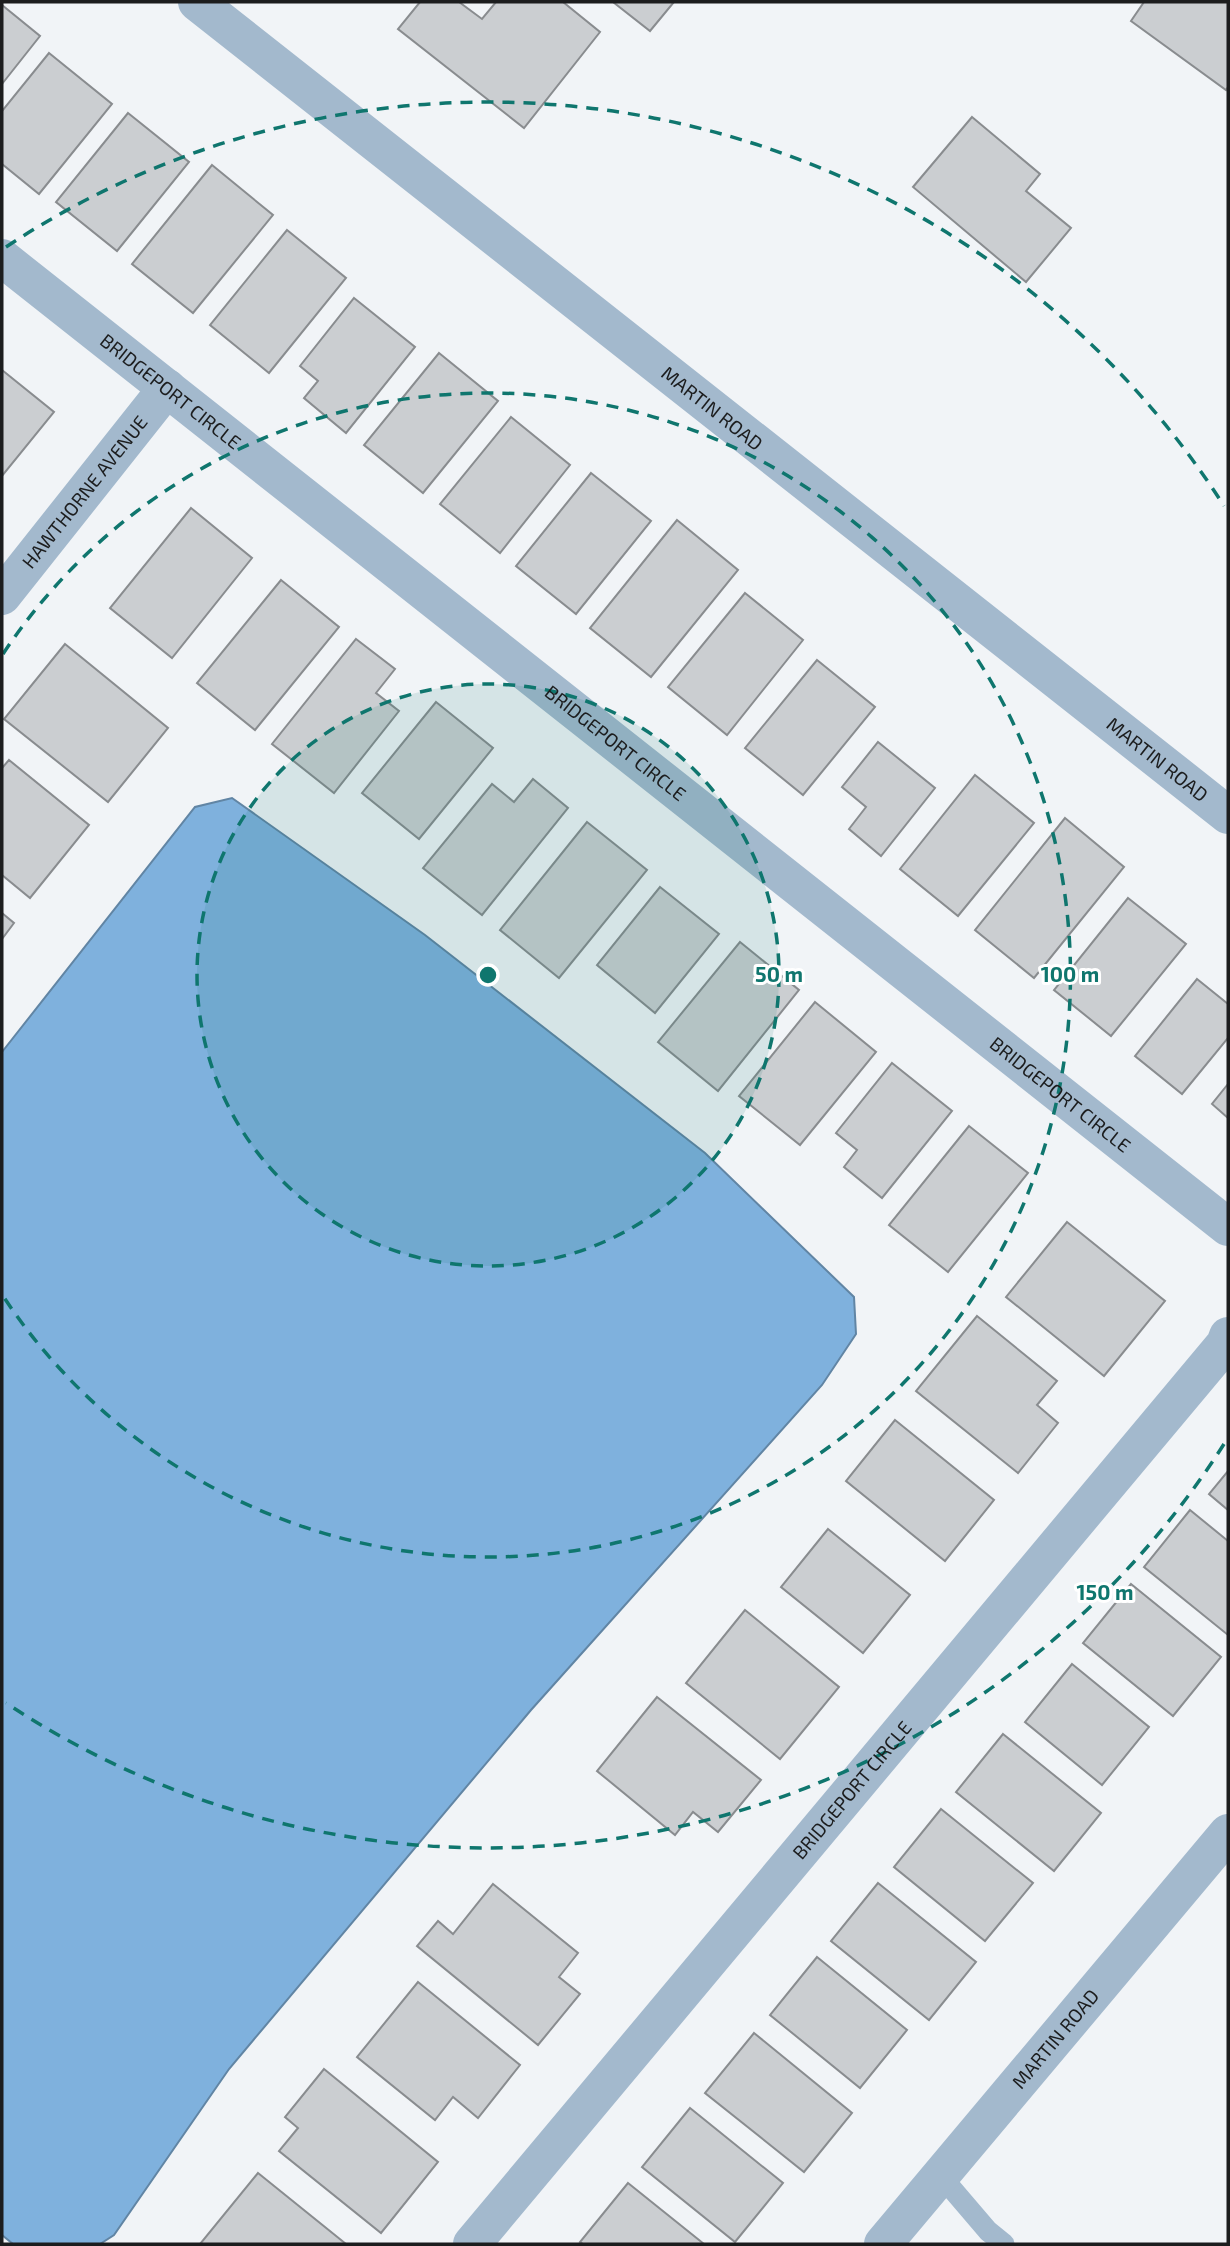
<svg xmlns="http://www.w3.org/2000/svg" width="1230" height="2246" viewBox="0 0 1230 2246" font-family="'Exo 2',sans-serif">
<rect width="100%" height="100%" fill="#f1f4f7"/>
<path fill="#7fb1dd" stroke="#6185a4" stroke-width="2" d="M232 798 425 935 705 1153 854 1297 856 1334 822 1385 531 1710 229 2069 114 2235 100 2244H13L2 2235V1052L195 807Z"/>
<g fill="#cbced1" stroke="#898c8f" stroke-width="2">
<path d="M420 2H459L482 19 496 2H563L600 32 524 128 398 29Z"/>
<path d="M613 2H674L650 31Z"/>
<path d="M1144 2H1228V87L1226 90 1131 21Z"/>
<path d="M2 5 40 36 2 84Z"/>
<path d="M49 53 112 104 39 194 2 164V111Z"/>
<path d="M128 113 189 162 117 251 56 202Z"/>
<path d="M972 117 1040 174 1026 191 1071 228 1026 282 913 187Z"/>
<path d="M212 165 273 215 193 313 132 264Z"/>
<path d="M287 230 346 278 269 373 210 325Z"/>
<path d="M354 298 415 347 346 433 304 398 318 381 300 366Z"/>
<path d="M439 353 498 401 423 493 364 445Z"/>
<path d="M2 370 54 412 2 476Z"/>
<path d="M511 417 570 465 500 553 440 504Z"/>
<path d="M591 473 651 521 576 614 516 566Z"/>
<path d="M191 508 252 558 172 658 110 608Z"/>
<path d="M677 520 738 570 651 677 590 628Z"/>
<path d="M281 580 339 627 255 730 197 683Z"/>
<path d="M745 593 803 640 727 735 668 687Z"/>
<path d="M356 639 395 669 376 693 399 711 334 793 272 744Z"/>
<path d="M65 644 168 728 108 802 4 719Z"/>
<path d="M817 660 875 707 803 795 745 748Z"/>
<path d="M436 702 493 748 419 839 362 793Z"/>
<path d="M878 742 935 788 881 856 849 829 866 807 842 787Z"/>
<path d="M9 760 89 825 30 898 2 875V768Z"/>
<path d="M975 775 1034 823 958 916 900 869Z"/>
<path d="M533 779 568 808 482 915 423 868 492 784 514 802Z"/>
<path d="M1065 818 1124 867 1034 978 975 930Z"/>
<path d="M587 822 647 870 559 978 500 930Z"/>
<path d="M660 887 719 934 655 1013 597 965Z"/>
<path d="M1128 898 1186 944 1111 1036 1054 990Z"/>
<path d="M2 913 14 923 2 939Z"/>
<path d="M740 942 799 990 718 1091 658 1042Z"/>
<path d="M1197 979 1228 1004V1038L1182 1094 1135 1056Z"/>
<path d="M815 1002 876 1052 800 1145 739 1096Z"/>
<path d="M892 1063 952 1111 882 1198 844 1167 857 1150 836 1133Z"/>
<path d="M1228 1084V1118L1212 1104Z"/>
<path d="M969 1126 1028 1173 948 1272 889 1225Z"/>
<path d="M1067 1222 1165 1301 1104 1376 1006 1297Z"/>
<path d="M977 1316 1057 1381 1037 1405 1058 1423 1018 1473 916 1391Z"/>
<path d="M895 1420 994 1500 945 1561 846 1481Z"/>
<path d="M1228 1471V1510L1209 1494Z"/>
<path d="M1190 1510 1228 1541V1635L1144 1567Z"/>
<path d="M828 1529 910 1595 863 1653 781 1587Z"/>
<path d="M1131 1584 1221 1657 1173 1716 1083 1643Z"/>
<path d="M745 1610 839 1687 780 1759 686 1683Z"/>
<path d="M1072 1664 1149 1727 1102 1785 1025 1722Z"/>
<path d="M657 1697 761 1780 718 1832 693 1812 675 1835 597 1771Z"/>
<path d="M1003 1734 1101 1813 1054 1871 956 1792Z"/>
<path d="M941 1809 1033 1883 985 1941 894 1867Z"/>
<path d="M878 1883 976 1962 929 2020 831 1941Z"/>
<path d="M493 1884 578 1953 559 1977 580 1994 538 2045 417 1946 438 1921 453 1934Z"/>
<path d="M817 1957 907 2030 860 2088 770 2015Z"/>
<path d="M418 1982 520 2065 478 2118 453 2097 435 2120 357 2057Z"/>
<path d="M754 2033 852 2113 804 2172 705 2093Z"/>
<path d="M324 2069 438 2162 381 2233 279 2151 298 2128 285 2117Z"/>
<path d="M690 2108 783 2183 735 2242 642 2167Z"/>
<path d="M258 2173 346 2244H200Z"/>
<path d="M628 2183 704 2244H583L580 2242Z"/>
</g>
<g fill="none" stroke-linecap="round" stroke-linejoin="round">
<path stroke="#a3b9cd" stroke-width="21" d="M941 2176 988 2231 1004 2244"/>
<g stroke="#a3b9cd" stroke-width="38">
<path id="s1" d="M197 2 1228 815"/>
<path id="s2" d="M2 258 1228 1227"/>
<path id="s3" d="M2 596 167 388"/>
<path id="s4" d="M472 2244 1225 1344 1228 1336"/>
<path id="s5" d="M883 2244 1228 1833"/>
</g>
</g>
<circle cx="488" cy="975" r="291" fill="#0f766e" fill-opacity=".12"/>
<g fill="none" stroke="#0f766e" stroke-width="3.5" stroke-dasharray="12 9">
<circle cx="488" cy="975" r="291"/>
<path d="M3 654A582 582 0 1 1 3 1296"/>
<path d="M1224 1444A873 873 0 0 1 6 1703M6 247A873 873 0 0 1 1224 506"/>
</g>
<g text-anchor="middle" stroke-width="6" stroke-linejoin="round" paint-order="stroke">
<g font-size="19" fill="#1c1d1e" stroke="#fff">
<text dy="7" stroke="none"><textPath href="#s2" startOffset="215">BRIDGEPORT CIRCLE</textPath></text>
<text dy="7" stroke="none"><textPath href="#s1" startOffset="656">MARTIN ROAD</textPath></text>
<text dy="7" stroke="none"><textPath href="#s3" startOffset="133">HAWTHORNE AVENUE</textPath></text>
<text dy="7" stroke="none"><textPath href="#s2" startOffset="782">BRIDGEPORT CIRCLE</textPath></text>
<text dy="7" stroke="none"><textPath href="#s1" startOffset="1223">MARTIN ROAD</textPath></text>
<text dy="7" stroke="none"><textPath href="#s2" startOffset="1349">BRIDGEPORT CIRCLE</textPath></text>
<text dy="7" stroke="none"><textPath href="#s4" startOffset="592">BRIDGEPORT CIRCLE</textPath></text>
<text dy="7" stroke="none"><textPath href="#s5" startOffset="268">MARTIN ROAD</textPath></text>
</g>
</g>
<circle cx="488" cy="975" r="10" fill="#0f766e" stroke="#fff" stroke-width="3.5"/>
<g font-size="21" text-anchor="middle" font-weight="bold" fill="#0f766e" stroke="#fff" stroke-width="6" stroke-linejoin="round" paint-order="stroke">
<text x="779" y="982">50 m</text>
<text x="1070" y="982">100 m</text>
<text x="1105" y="1600">150 m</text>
</g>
<rect width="1230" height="2246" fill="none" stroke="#1c1d1e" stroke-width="7"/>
</svg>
